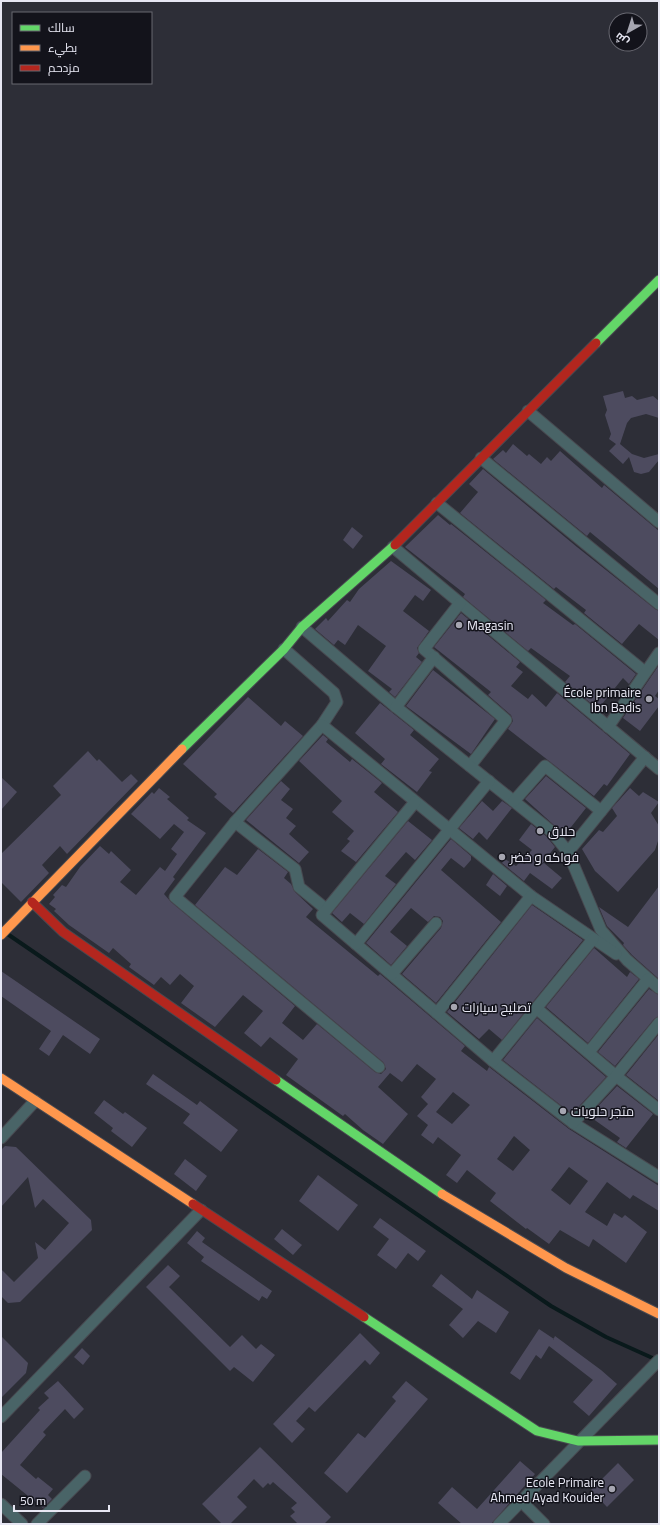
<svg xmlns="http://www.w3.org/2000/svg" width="660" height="1525" viewBox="0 0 660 1525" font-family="Georgia,Cairo,serif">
<rect width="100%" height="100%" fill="#2d2e37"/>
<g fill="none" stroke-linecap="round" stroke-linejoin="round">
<path stroke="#09191b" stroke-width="4" d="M6 933 551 1306 606 1337 657 1360"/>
</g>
<g fill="#4d4b5f" fill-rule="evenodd">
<path d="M623 391 625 398 632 396 637 400 653 396 659 401V418L646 414 631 418 627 423 620 444 632 454 644 458 659 454V460L649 472 641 474 634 472 629 457 623 464 609 451 616 444 609 439 611 434 605 415 607 410 603 396Z"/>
<path d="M513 444 527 456 529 454 541 464 547 457 551 461 560 451 602 488 604 485 659 531V589L590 532 587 536 493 459 503 450 506 453Z"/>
<path d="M483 469 577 547 655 609 659 611V640L639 624 622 644 584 613 586 610 556 587 554 589 460 513 478 492 469 484Z"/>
<path d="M438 515 450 525 451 524 546 600 543 603 573 625 575 624 636 674 629 684 623 678 598 709 565 682 570 676 531 648 528 651 463 597 465 594 405 547Z"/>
<path d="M352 527 363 536 353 549 343 540Z"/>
<path d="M391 561 431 590 423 601 415 595 403 611 429 631 417 648 419 653 416 657 422 662 395 697 389 692 392 689 368 671 386 646 358 625 345 645 338 640 334 645 315 629 326 618 328 621 347 600 350 602 359 589Z"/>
<path d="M461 613 520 662 516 667 523 672 511 686 528 699 532 694 546 707 557 693 630 754 607 786 604 784 594 796 508 729 513 721 511 715 488 695 491 692 434 647Z"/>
<path d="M659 665V690L655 696 659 699V706L640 731 623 718Z"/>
<path d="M433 670 495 719 471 754 406 706Z"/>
<path d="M248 697 281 726 285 721 303 736 233 813 214 797 217 794 183 764Z"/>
<path d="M380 703 414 730 410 735 439 759 429 771 432 772 417 792 381 764 385 759 355 733Z"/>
<path d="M323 735 328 739 326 742 350 762 352 759 382 783 374 792 398 812 356 862 341 851 350 841 347 839 354 831 332 812 342 801 299 761Z"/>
<path d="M88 751 97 761 99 759 122 782 131 774 138 781 67 854 60 846 42 865 49 873 21 902 1 882V854L61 795 53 786Z"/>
<path d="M546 776 586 808 564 836 555 826 525 799Z"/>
<path d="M1 777 17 792 1 810Z"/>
<path d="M281 781 290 789 281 800 293 809 286 818 296 826 289 834 309 852 299 863 246 820Z"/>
<path d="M159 788 170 797 167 799 189 818 187 820 206 833 173 877 175 879 164 894 171 902 295 1006 282 1023 303 1040 317 1024 375 1072 381 1074 386 1069 383 1062 195 905 225 867 237 875 258 849 288 872 284 878 291 884 295 892 313 909 306 917 378 976 380 974 465 1046 461 1051 487 1071 489 1067 569 1129 659 1186V1211L633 1195 630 1199 607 1182 585 1212 607 1226 614 1213 622 1218 625 1215 647 1232 626 1263 593 1239 589 1247 560 1230 549 1244 527 1228 526 1229 490 1201 496 1193 467 1170 457 1183 446 1175 461 1155 438 1137 433 1144 421 1135 428 1125 417 1116 428 1104 421 1097 436 1079 417 1064 402 1082 390 1073 378 1087 408 1114 383 1144 363 1130 345 1114 343 1116 286 1075 298 1059 270 1037 261 1047 244 1033 263 1011 243 995 215 1027 181 1003 194 986 180 974 170 985 161 977 154 985 129 967 131 964 113 948 109 953 69 925 54 911 56 909 49 904 55 897 53 895 62 885 66 887 80 867 100 846 109 854 111 851 131 870 120 882 136 895 160 867 165 871 177 854 171 849 184 832 174 824 160 839 131 814 152 792 154 794ZM453 1092 470 1105 452 1124 436 1112ZM514 1136 530 1150 513 1171 497 1159ZM569 1167 588 1181 570 1205 551 1190Z"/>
<path d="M630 788 639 796 643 792 659 802 651 813 659 826V838L655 850 618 892 595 871 582 849 599 830 603 832 617 816 612 808Z"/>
<path d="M482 801 493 811 502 801 512 808 487 840 479 832 473 839 459 828Z"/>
<path d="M408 821 432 840 415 860 406 852 385 876 396 884 364 924 350 913 342 922 332 913Z"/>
<path d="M531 824 546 836 555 847 541 865 544 863 562 878 552 889 530 873 524 881 502 863 505 859 516 866 532 850 519 840Z"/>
<path d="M451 839 471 856V860L464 868 451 858 441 870 501 922 436 1003 402 974 441 928 443 921 440 917 434 916 428 922 411 908 390 932 407 946 391 965 366 943Z"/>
<path d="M493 874 507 886 500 896 486 885Z"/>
<path d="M659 886V979L632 955 623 945 624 943 607 926 599 907 628 927Z"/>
<path d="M532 905 583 940 502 1040 489 1029 479 1039 447 1012Z"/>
<path d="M594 948 627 977 630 972 639 979 588 1043 546 1007Z"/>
<path d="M1 971 100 1039 90 1054 63 1035 49 1056 39 1049 51 1031 1 996Z"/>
<path d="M649 989 659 995V1016L654 1019 615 1066 598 1052Z"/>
<path d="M537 1018 606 1077 572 1114 503 1060Z"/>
<path d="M659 1034V1101L626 1075Z"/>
<path d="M153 1074 197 1105 200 1101 238 1130 221 1152 183 1123 190 1114 146 1084Z"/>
<path d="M617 1086 653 1114 626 1148 617 1142 620 1138 589 1116Z"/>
<path d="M104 1100 123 1114 125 1112 147 1128 132 1147 111 1131 113 1128 94 1113Z"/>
<path d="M5 1146 16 1147 91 1220 92 1230 20 1302 8 1303 1 1296V1269L14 1282 38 1258 35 1242 45 1250 69 1223 43 1199 35 1208 28 1177 1 1207V1150Z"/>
<path d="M185 1159 207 1176 196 1191 174 1174Z"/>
<path d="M318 1175 358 1205 338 1231 299 1201Z"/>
<path d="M380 1218 426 1251 418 1261 408 1253 396 1269 377 1255 389 1239 373 1227Z"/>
<path d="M282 1229 302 1245 293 1255 274 1239Z"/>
<path d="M197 1231 205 1238 202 1242 272 1291 267 1299 262 1296 259 1301 201 1261 204 1257 187 1243Z"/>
<path d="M168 1265 180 1276 169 1287 230 1347 242 1335 256 1349 261 1344 275 1355 253 1382 234 1367 230 1371 146 1287Z"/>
<path d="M441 1274 472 1299 477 1290 509 1312 496 1333 478 1321 463 1338 449 1325 463 1309 432 1286Z"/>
<path d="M539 1329 554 1339 553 1340 555 1336 601 1370 617 1384 589 1416 573 1402 593 1380 549 1346 541 1359 536 1355 520 1380 510 1373Z"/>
<path d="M360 1333 380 1353 370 1365 365 1360 315 1412 309 1407 296 1421 305 1429 292 1443 273 1424Z"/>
<path d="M1 1336 28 1363 26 1373 1 1398Z"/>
<path d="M82 1348 90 1356 83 1365 74 1357Z"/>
<path d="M58 1381 84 1409 74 1419 65 1409 43 1432 46 1435 20 1465 36 1479 38 1477 53 1489 48 1495 52 1499 43 1508 1 1474V1453L40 1410 38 1408 49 1398 44 1393Z"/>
<path d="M406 1381 428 1399 347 1493 324 1473 358 1433 365 1438 396 1401 392 1397Z"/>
<path d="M260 1447 331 1517 324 1524H298L290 1516 295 1512 291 1508 297 1503 273 1482 270 1485 268 1483 263 1488 254 1479 237 1497 247 1507 230 1524H222L202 1504Z"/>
<path d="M520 1461 535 1474 491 1524H462L438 1503 452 1487 477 1509Z"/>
<path d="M618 1463 634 1480 607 1507 591 1490Z"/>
</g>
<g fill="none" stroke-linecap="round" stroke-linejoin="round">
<g stroke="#484950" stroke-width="13">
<g id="street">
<path d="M528 411 659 522"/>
<path d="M481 458 659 604"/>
<path d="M437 503 645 672"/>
<path d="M393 547 659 769"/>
<path d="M460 603 424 649 506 720 470 766"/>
<path d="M302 627 396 707 551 831 568 852 601 930 627 960 659 988"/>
<path d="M284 649 334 693 337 702 322 725 235 822 295 869 299 887 326 909"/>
<path d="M396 707 434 657"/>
<path d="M322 725 531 896 616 954"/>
<path d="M608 727 659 653"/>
<path d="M514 801 545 766 601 811"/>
<path d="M415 802 322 915 493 1061 573 1123 659 1177"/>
<path d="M235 822 175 897 379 1067"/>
<path d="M568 852 645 757"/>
<path d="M356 944 489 781"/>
<path d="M392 974 436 923"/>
<path d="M536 1008 616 1076 659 1110"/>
<path d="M437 1013 531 896"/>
<path d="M589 1052 648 979"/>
<path d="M493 1061 593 939"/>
<path d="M573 1123 616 1076 659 1023"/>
<path d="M1 1138 35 1101"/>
<path d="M1 1417 201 1210"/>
<path d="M522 1502 544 1524"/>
<path d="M1 1504 22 1524"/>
<path d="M37 1524 85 1476"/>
<path d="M499 1524 659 1360"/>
</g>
</g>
<g stroke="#484950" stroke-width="11">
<g id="fast">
<path d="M596 343 659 280"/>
<path d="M182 749 284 649 302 627 395 545"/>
<path d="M276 1080 442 1194"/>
<path d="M364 1317 537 1431 578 1441 659 1440"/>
</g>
</g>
<g stroke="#484950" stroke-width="11">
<g id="slow">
<path d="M1 935 182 749"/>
<path d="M1 1078 193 1204"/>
<path d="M442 1194 566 1268 659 1314"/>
</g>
</g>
<g stroke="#484950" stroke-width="11">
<g id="jam">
<path d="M395 545 596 343"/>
<path d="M32 902 63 932 276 1080"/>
<path d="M193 1204 364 1317"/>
</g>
</g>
<use href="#street" stroke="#496467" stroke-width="11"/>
<use href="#fast" stroke="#63d668" stroke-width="9"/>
<use href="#slow" stroke="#ff974d" stroke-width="9"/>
<use href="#jam" stroke="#b3261e" stroke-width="9"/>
</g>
<g fill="#a6a6b1" stroke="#13131b" stroke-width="1.5">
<circle cx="459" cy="625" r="4"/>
<circle cx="649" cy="699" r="4"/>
<circle cx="540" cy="831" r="4"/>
<circle cx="502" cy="857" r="4"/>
<circle cx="454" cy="1007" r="4"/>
<circle cx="563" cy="1111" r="4"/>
<circle cx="612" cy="1489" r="4"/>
</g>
<g text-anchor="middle" stroke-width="3" stroke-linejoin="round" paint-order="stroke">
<g font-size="13" fill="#e7e7f3" stroke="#13131b" text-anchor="start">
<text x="467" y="630">Magasin</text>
<text x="641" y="697" text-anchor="end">École primaire<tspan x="641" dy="15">Ibn Badis</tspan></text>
<text x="548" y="836">حلاق</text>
<text x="510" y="862">فواكه و خضر</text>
<text x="462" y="1012">تصليح سيارات</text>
<text x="571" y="1116">متجر حلويات</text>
<text x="604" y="1487" text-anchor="end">Ecole Primaire<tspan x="604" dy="15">Ahmed Ayad Kouider</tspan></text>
</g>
</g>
<rect width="660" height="1525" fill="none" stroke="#e7e7f3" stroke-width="4"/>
<rect x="12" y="12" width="140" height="72" fill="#13131b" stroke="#686871"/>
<rect x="20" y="25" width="20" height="6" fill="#63d668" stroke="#686871"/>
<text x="48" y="32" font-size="12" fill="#e7e7f3">سالك</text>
<rect x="20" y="45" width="20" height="6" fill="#ff974d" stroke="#686871"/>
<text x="48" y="52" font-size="12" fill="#e7e7f3">بطيء</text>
<rect x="20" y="65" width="20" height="6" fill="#b3261e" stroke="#686871"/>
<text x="48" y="72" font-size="12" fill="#e7e7f3">مزدحم</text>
<g transform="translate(628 32) rotate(219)"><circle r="19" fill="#13131b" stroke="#686871"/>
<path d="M0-3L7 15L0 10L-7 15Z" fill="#a6a6b1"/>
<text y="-6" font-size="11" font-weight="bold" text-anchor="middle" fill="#e7e7f3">ش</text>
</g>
<path d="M14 1505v6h95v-6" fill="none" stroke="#e7e7f3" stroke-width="2"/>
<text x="20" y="1505" font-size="12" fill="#e7e7f3" stroke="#13131b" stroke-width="3" paint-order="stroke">50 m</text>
</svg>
